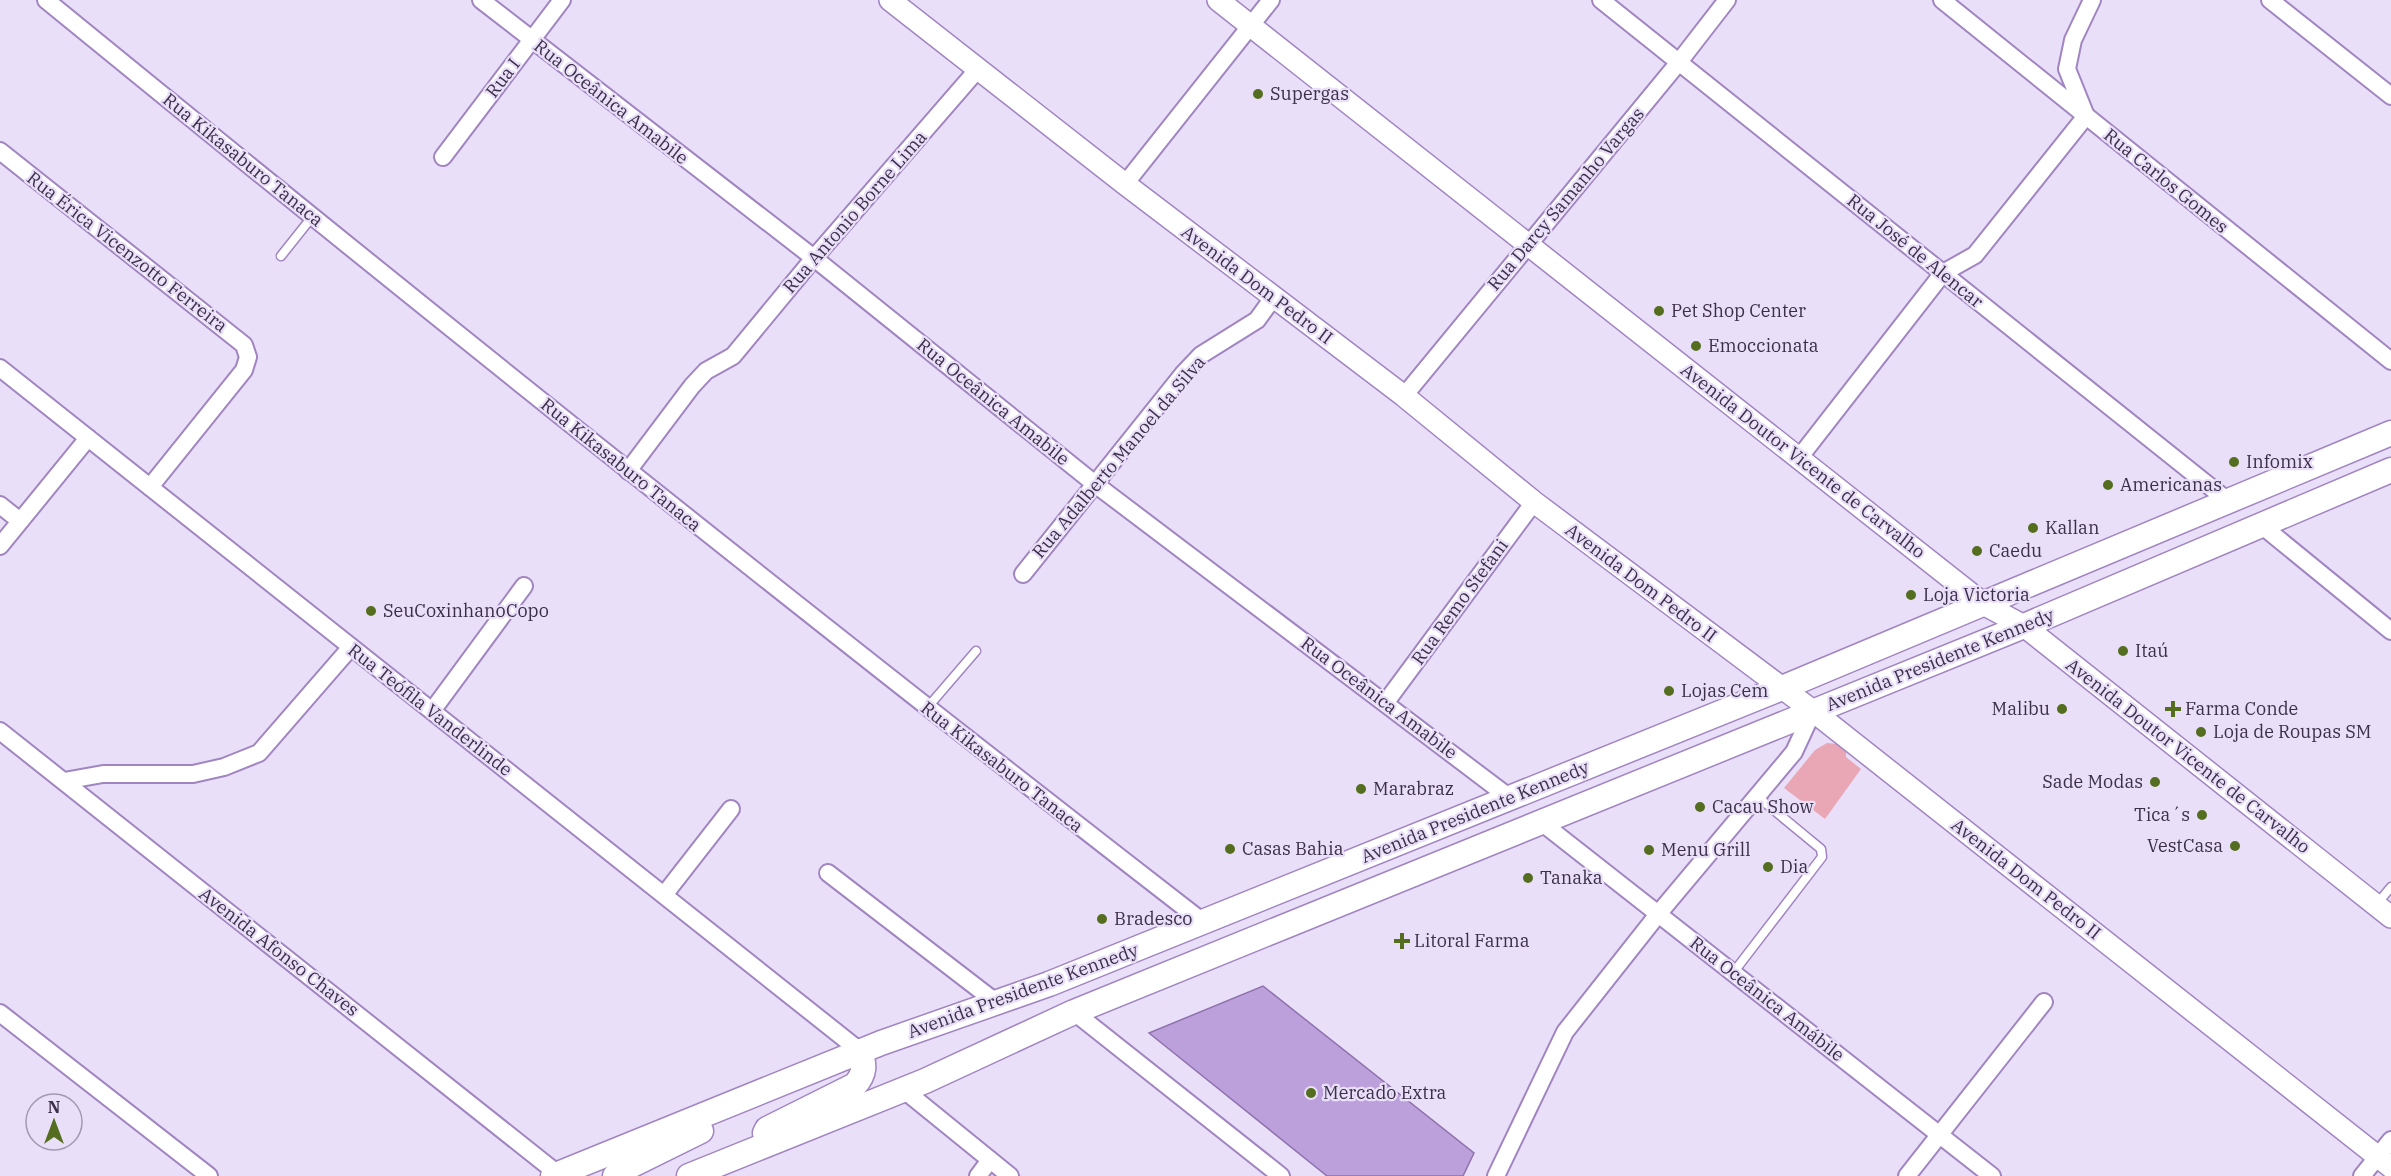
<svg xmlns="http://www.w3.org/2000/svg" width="2391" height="1176" viewBox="0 0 2391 1176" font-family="'IBM Plex Serif',serif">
<rect width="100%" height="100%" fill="#eadff9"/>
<path fill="#e9a7b5" d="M1827 743 1837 744 1846 748V757L1861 769 1825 819 1784 788 1815 750Z"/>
<path fill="#bca0dc" stroke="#8e72ac" stroke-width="1.5" d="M1263 986 1474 1153 1463 1176H1327L1149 1033Z"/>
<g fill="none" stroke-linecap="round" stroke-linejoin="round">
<g stroke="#a185c1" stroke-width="11">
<g id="service">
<path d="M281 256 312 217"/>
<path d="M927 708 976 651"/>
<path d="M2376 905 2391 887"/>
<path d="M1733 973 1822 857 1821 849 1758 797"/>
</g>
</g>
<g stroke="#a185c1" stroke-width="20">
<g id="minor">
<path d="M46 0C428 312 813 620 1203 922"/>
<path d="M481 0 814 258 1095 484 1510 798"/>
<path d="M1601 0 2228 501"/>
<path d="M1942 0 2391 361"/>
<path d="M2270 0 2391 96"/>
<path d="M0 151 244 345 248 357 244 370 150 487"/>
<path d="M443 157 562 0"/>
<path d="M1125 184 1271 0"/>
<path d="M0 368 860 1051"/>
<path d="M1404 396 1679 62 1727 0"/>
<path d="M1799 458 1943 273 1975 255 2086 116 2067 69 2073 40 2092 0"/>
<path d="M628 471 692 386 706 371 733 356 814 258 978 69"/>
<path d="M0 505 20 521"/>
<path d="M2260 524 2391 631"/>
<path d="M0 546 88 438"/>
<path d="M1023 574 1183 374 1201 355 1257 320 1273 298"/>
<path d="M1386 702 1534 502"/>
<path d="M432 711 524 586"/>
<path d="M0 731 558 1174"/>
<path d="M64 781 103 774H193L224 767 259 753 351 647"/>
<path d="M1541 822 1992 1176"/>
<path d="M828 873 997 1003"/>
<path d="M664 895 731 809"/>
<path d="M1074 1012 1281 1176"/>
<path d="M0 1013 209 1176"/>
<path d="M904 1090 1010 1176"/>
<path d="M978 1176 990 1160"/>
<path d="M1496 1176 1565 1032 1659 913 1794 752 1813 711"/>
<path d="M1907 1176 2044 1002"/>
<path d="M2362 1176 2391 1140"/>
</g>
</g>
<g stroke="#a185c1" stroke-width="24">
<g id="tertiary">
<path d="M890 0 1125 184 1404 396 1534 502 1813 711 2391 1167"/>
<path d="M1218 0 1985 605 2024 626 2391 917"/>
</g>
</g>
<g stroke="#a185c1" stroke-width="27">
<g id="secondary">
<path d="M765 1133 767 1129 855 1085C865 1074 865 1065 860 1051"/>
<path d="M553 1176 881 1043 1049 984 1782 688 2391 433"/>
<path d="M615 1176 622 1170 701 1131"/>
<path d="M689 1176 925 1081 1074 1012 2024 626 2391 470"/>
</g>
</g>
<use href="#service" stroke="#fff" stroke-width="8"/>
<use href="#minor" stroke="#fff" stroke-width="16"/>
<use href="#tertiary" stroke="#fff" stroke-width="21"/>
<use href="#secondary" stroke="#fff" stroke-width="24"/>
</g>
<g fill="#546d1e" stroke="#eadff9" stroke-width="2">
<circle cx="1258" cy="94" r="6"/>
<circle cx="1659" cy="311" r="6"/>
<circle cx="1696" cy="346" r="6"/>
<circle cx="2234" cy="462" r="6"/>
<circle cx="2108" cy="485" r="6"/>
<circle cx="2033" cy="528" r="6"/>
<circle cx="1977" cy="551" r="6"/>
<circle cx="1911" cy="595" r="6"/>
<circle cx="371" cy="611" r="6"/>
<circle cx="2123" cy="651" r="6"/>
<circle cx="1669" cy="691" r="6"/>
<circle cx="2062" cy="709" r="6"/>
<path d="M2170 700h6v6h6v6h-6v6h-6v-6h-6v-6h6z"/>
<circle cx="2201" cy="732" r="6"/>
<circle cx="2155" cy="782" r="6"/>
<circle cx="1361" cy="789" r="6"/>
<circle cx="1700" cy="807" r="6"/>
<circle cx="2202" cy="815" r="6"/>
<circle cx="2235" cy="846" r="6"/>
<circle cx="1230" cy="849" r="6"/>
<circle cx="1649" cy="850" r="6"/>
<circle cx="1768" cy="867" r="6"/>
<circle cx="1528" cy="878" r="6"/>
<circle cx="1102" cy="919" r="6"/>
<path d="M1399 932h6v6h6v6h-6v6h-6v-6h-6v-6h6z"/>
<circle cx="1311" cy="1093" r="6"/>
</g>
<g text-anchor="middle" stroke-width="4.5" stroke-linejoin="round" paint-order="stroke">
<g font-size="18" fill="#3c3049" stroke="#eadff9">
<text transform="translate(503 78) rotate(-53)" y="6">Rua I</text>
<text transform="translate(611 102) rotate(38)" y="6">Rua Oceânica Amabile</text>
<text transform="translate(243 160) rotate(39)" y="6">Rua Kikasaburo Tanaca</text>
<text transform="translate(2166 181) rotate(39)" y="6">Rua Carlos Gomes</text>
<text transform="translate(1566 199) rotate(-50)" y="6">Rua Darcy Samanho Vargas</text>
<text transform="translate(855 212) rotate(-49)" y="6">Rua Antonio Borne Lima</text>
<text transform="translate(1915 251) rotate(39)" y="6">Rua José de Alencar</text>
<text transform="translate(127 252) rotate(38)" y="6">Rua Érica Vicenzotto Ferreira</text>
<text transform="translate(1257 285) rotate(37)" y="6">Avenida Dom Pedro II</text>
<text transform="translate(993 402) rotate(39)" y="6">Rua Oceânica Amabile</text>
<text transform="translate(1119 457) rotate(-50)" y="6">Rua Adalberto Manoel da Silva</text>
<text transform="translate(1803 461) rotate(38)" y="6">Avenida Doutor Vicente de Carvalho</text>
<text transform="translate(621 465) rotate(39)" y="6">Rua Kikasaburo Tanaca</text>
<text transform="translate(1641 583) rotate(37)" y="6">Avenida Dom Pedro II</text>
<text transform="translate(1460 602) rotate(-54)" y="6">Rua Remo Stefani</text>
<text transform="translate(1940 660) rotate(-22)" y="6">Avenida Presidente Kennedy</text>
<text transform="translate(1379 698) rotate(37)" y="6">Rua Oceânica Amabile</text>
<text transform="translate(430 710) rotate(38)" y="6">Rua Teófila Vanderlinde</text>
<text transform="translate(2188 756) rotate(38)" y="6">Avenida Doutor Vicente de Carvalho</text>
<text transform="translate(1002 767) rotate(38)" y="6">Rua Kikasaburo Tanaca</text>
<text transform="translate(1475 812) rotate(-22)" y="6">Avenida Presidente Kennedy</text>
<text transform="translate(2026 879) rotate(38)" y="6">Avenida Dom Pedro II</text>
<text transform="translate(279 952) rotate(38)" y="6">Avenida Afonso Chaves</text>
<text transform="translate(1023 991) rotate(-20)" y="6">Avenida Presidente Kennedy</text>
<text transform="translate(1767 999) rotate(38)" y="6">Rua Oceânica Amábile</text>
</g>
<g font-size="18" fill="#3c3049" stroke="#eadff9" text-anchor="start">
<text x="1270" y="100">Supergas</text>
<text x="1671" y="317">Pet Shop Center</text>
<text x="1708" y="352">Emoccionata</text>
<text x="2246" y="468">Infomix</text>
<text x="2120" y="491">Americanas</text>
<text x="2045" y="534">Kallan</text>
<text x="1989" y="557">Caedu</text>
<text x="1923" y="601">Loja Victoria</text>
<text x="383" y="617">SeuCoxinhanoCopo</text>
<text x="2135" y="657">Itaú</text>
<text x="1681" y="697">Lojas Cem</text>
<text x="2050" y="715" text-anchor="end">Malibu</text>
<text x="2185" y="715">Farma Conde</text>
<text x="2213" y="738">Loja de Roupas SM</text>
<text x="2143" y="788" text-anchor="end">Sade Modas</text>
<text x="1373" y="795">Marabraz</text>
<text x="1712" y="813">Cacau Show</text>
<text x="2190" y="821" text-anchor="end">Tica´s</text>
<text x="2223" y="852" text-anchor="end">VestCasa</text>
<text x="1242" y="855">Casas Bahia</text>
<text x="1661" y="856">Menu Grill</text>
<text x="1780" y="873">Dia</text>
<text x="1540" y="884">Tanaka</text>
<text x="1114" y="925">Bradesco</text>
<text x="1414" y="947">Litoral Farma</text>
<text x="1323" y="1099">Mercado Extra</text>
</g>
</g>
<g transform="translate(54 1122)"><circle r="28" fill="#eadff9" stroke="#a499b3" stroke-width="1.5"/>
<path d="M0-4.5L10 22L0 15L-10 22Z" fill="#546d1e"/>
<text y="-9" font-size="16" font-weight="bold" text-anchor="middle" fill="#3c3049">N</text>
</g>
</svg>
